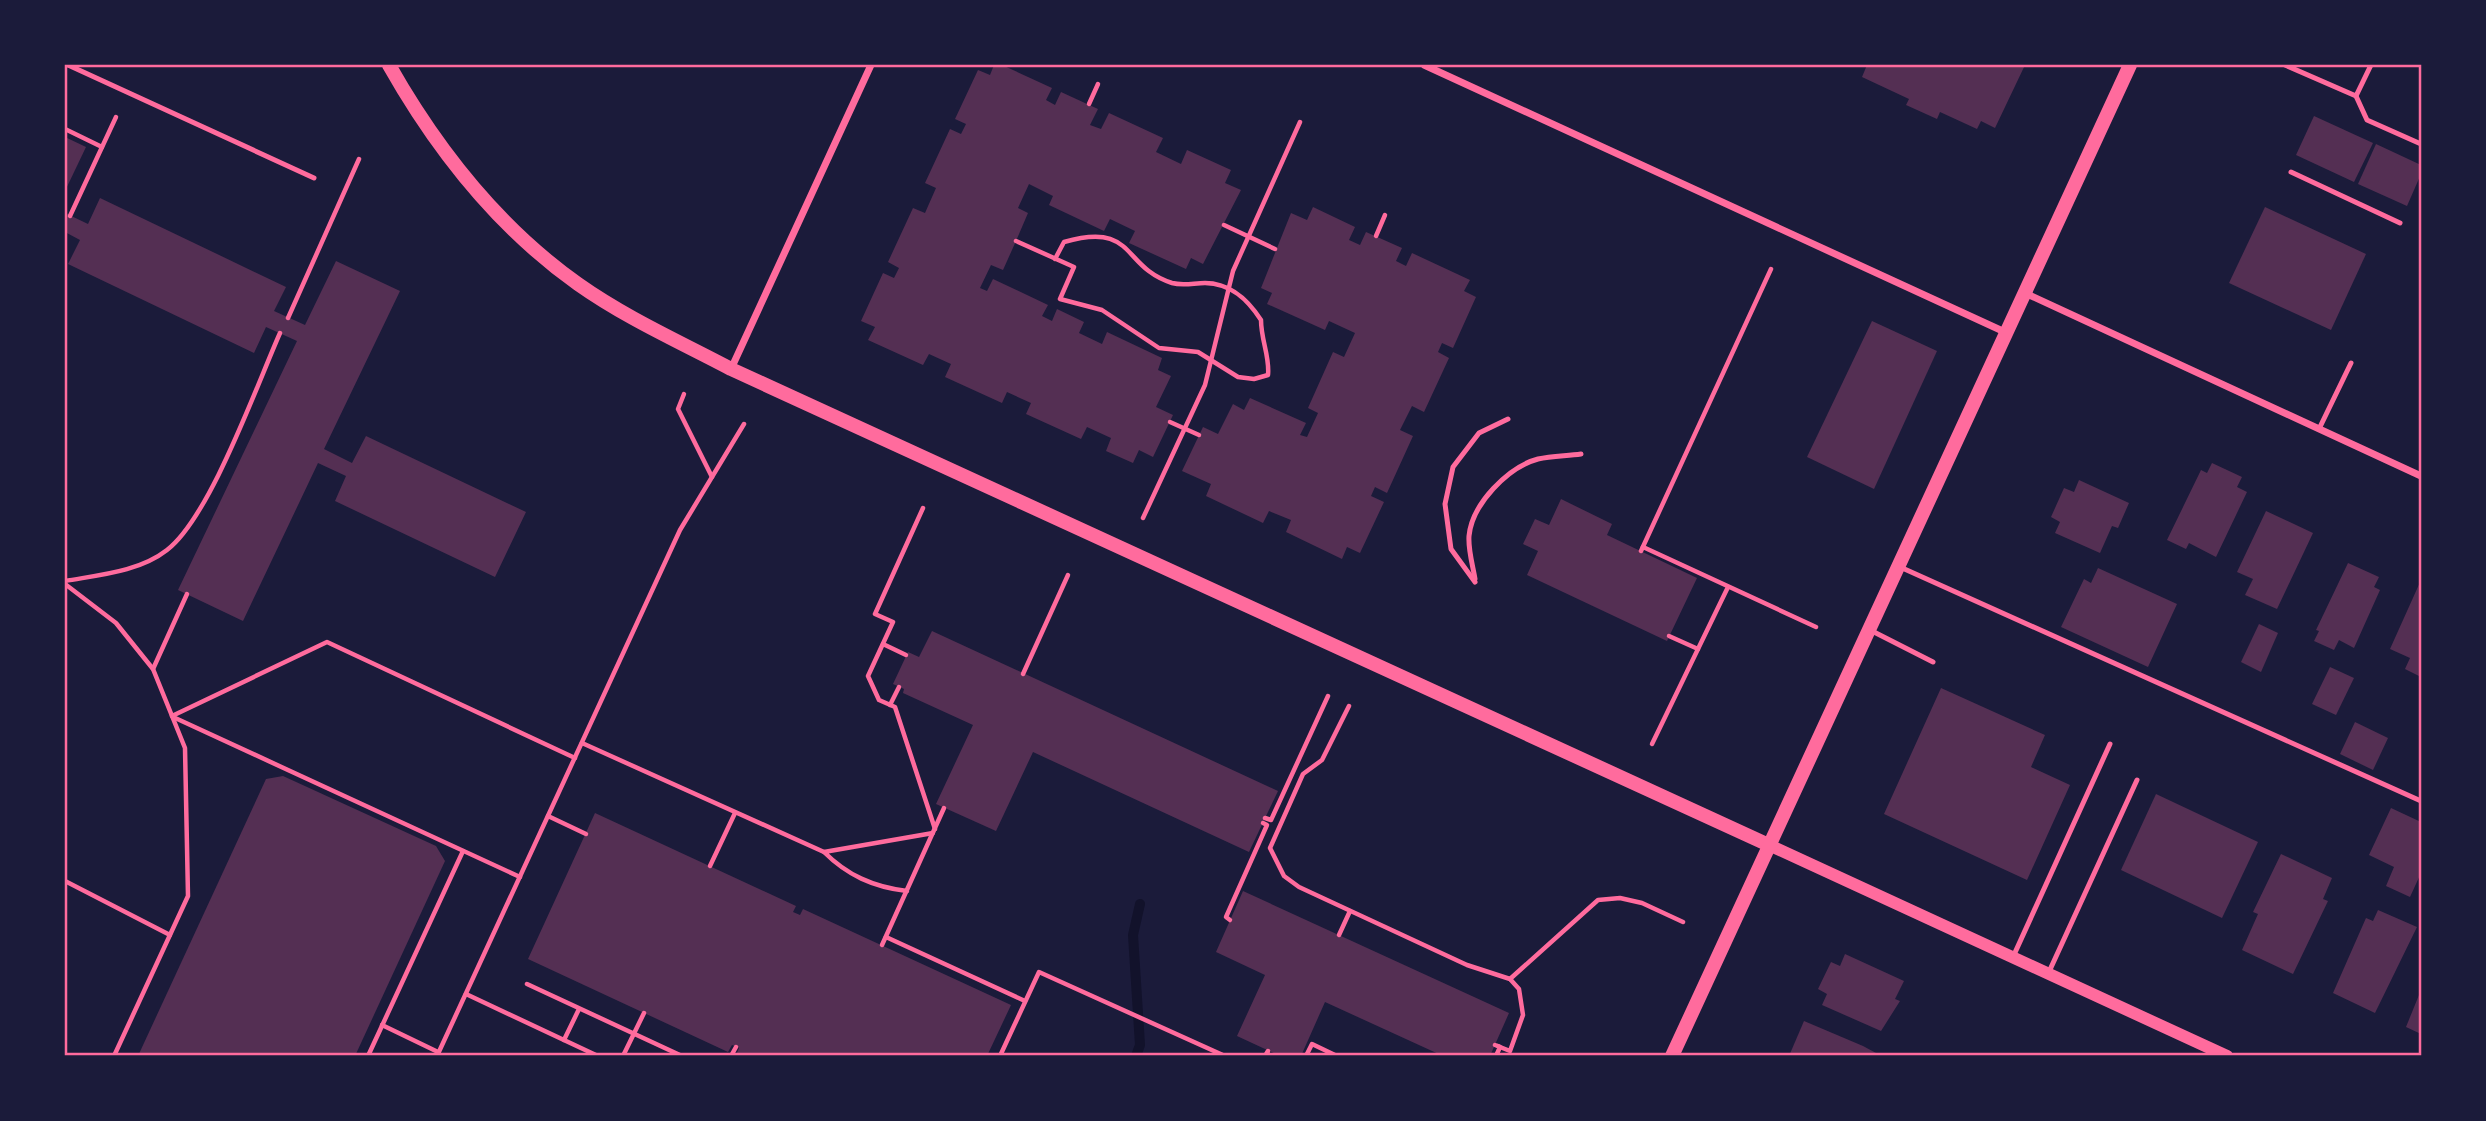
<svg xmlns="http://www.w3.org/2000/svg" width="2486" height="1121" viewBox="0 0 2486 1121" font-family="Roboto,sans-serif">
<rect width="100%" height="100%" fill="#1b1b3a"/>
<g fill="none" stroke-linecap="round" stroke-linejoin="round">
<path stroke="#12122b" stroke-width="10" d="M1136 1056 1140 1045 1133 935 1140 904"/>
</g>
<g fill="#542f53">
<path d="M994 65H1002L1052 88 1046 100 1055 105 1061 92 1098 109 1090 125 1101 129 1109 113 1163 138 1156 152 1181 164 1187 150 1231 170 1225 183 1241 190 1203 264 1191 258 1186 269 1129 243 1135 231 1110 219 1104 231 1049 205 1053 196 1029 184 1018 208 1028 213 1016 241 1003 270 991 265 980 288 987 291 993 279 1048 305 1042 316 1052 321 1057 309 1084 322 1079 333 1102 344 1107 332 1162 358 1158 370 1171 376 1156 407 1173 415 1153 457 1139 450 1133 463 1106 451 1111 438 1087 427 1081 439 1026 414 1031 403 1007 392 1002 403 945 377 951 364 929 354 923 365 868 340 875 327 861 321 883 273 894 278 899 268 888 262 913 208 925 213 936 188 925 183 950 129 961 134 966 124 955 119 978 70 990 75Z"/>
<path d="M1867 65H2025L1995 128 1981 121 1977 129 1940 112 1937 119 1906 105 1909 99 1862 77Z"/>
<path d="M2314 116 2373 143 2354 182 2296 155Z"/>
<path d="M65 137 86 147 65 191Z"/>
<path d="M2376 144 2421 165V174L2407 206 2358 184Z"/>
<path d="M100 198 286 287 274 311 305 325 336 261 400 291 324 449 352 463 366 436 526 512 495 577 335 501 346 476 318 463 243 621 178 590 297 341 266 327 254 353 68 264 80 240 65 232V213L88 224Z"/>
<path d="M1313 207 1355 227 1349 240 1360 245 1366 232 1402 248 1396 261 1406 266 1412 253 1470 280 1464 291 1476 297 1453 348 1442 343 1438 352 1449 358 1424 412 1412 406 1400 430 1413 436 1387 493 1375 487 1371 496 1384 502 1360 553 1347 547 1342 559 1286 532 1291 520 1269 511 1263 523 1206 496 1211 484 1182 471 1203 427 1218 434 1233 404 1244 410 1250 398 1306 423 1300 435 1307 437 1318 413 1308 408 1333 352 1344 357 1355 333 1329 321 1325 330 1267 304 1272 293 1261 288 1291 213 1307 220Z"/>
<path d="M2265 207 2366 254 2331 330 2229 283Z"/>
<path d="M1872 321 1937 351 1874 489 1807 457Z"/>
<path d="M2212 463 2242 477 2237 487 2247 492 2216 557 2189 543 2186 549 2167 540 2201 470 2207 473Z"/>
<path d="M2079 480 2129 503 2118 528 2112 526 2100 553 2055 533 2060 522 2051 517 2064 488 2074 492Z"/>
<path d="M1561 499 1612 524 1607 535 1697 578 1667 641 1527 575 1538 551 1523 544 1535 519 1549 525Z"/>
<path d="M2266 511 2313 533 2277 609 2245 595 2253 579 2237 572Z"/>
<path d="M2348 563 2379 577 2374 587 2380 590 2354 648 2339 640 2334 650 2314 641 2319 631 2316 630Z"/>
<path d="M2098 568 2177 604 2148 667 2061 627 2084 579 2091 583Z"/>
<path d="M2421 580V677L2405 669 2410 658 2390 649Z"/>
<path d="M2259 624 2278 633 2261 672 2241 662Z"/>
<path d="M932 631 1278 791 1249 852 1033 752 996 831 936 804 973 725 903 693 904 689 893 684 908 652 919 657Z"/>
<path d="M2330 667 2354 678 2336 715 2312 704Z"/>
<path d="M1941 688 2045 735 2031 767 2070 785 2027 880 1884 814Z"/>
<path d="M2355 722 2388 738 2373 770 2340 754Z"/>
<path d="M283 776 436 846 445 861 355 1056H138L266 779Z"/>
<path d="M2156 794 2258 842 2222 918 2121 870Z"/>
<path d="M2391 808 2421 822V873L2410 897 2386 886 2394 867 2369 855Z"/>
<path d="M595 813 796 906 793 912 800 915 803 909 1011 1005 987 1056H738L736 1055 739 1048 732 1045 728 1052 528 959Z"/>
<path d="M2281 854 2332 878 2323 899 2328 901 2293 974 2242 950 2258 914 2253 912Z"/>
<path d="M1243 891 1509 1013 1490 1056H1443L1325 1002 1301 1056H1280L1237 1036 1265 975 1216 952Z"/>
<path d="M2378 910 2417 927 2375 1013 2333 993 2366 918 2373 921Z"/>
<path d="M1845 954 1904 981 1895 999 1900 1001 1881 1031 1822 1005 1827 994 1818 989 1831 962 1840 966Z"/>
<path d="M2421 990V1034L2406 1027Z"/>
<path d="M1804 1021 1863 1046 1876 1053 1875 1056H1789Z"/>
</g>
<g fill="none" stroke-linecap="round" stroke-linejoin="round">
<g stroke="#ff6b9d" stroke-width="4.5">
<path d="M1089 104 1098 84"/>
<path d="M65 129 102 147"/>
<path d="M70 216 116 117"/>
<path d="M1224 225 1275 249"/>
<path d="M1376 236 1385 215"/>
<path d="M1016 241 1074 267 1060 299 1102 310 1159 348 1198 352 1238 377 1254 379 1268 375C1270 357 1261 340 1261 320 1248 300 1231 283 1205 283 1194 283 1183 286 1172 283 1121 267 1136 221 1064 242L1055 259"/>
<path d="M288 318 359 159"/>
<path d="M684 394 678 409 712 477"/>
<path d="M1170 422 1199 435"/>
<path d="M923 508 875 614 893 622 868 676 879 700 895 707 935 829"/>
<path d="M1143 518 1205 385 1233 271 1300 122"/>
<path d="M1643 547 1816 627"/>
<path d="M1641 551 1771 269"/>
<path d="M65 581C98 575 139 572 167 550 210 517 256 387 280 333"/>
<path d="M65 584 116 623 153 669 185 748 188 896 114 1056"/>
<path d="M1669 636 1698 649"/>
<path d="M883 644 906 655"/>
<path d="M153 669 187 594"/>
<path d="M1023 674 1068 575"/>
<path d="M890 705 899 687"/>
<path d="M1349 706 1322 760 1303 774 1270 848 1284 876 1299 887 1467 965 1510 979 1519 989 1523 1015 1510 1051 1495 1045"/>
<path d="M172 716 327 642 575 758"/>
<path d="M173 717 520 877"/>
<path d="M582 743 824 852"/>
<path d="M1652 744 1728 587"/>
<path d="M548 816 586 834"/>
<path d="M1265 818 1271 820 1328 696"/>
<path d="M710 866 735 813"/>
<path d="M65 881 170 935"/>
<path d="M907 891C873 887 847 875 824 852L933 833"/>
<path d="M1230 920 1226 917 1267 825 1263 823"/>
<path d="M1339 935 1350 911"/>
<path d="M886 937 1025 1001"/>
<path d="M882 945 944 808"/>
<path d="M1510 979 1598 900 1620 898 1642 903 1683 922"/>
<path d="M527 984 682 1056"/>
<path d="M466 994 598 1056"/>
<path d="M382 1025 438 1052"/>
<path d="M564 1040 579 1009"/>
<path d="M368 1056 463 851"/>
<path d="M437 1056 680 530 744 424"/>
<path d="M623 1056 644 1013"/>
<path d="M731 1056 736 1047"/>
<path d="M1000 1056 1039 972 1225 1056"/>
<path d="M1265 1056 1268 1051"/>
<path d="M1306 1056 1312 1044 1337 1056"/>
<path d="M1496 1056 1500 1047 1498 1046"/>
</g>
<g stroke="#ff6b9d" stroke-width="5">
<path d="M68 65 314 178"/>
<path d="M2285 65 2356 96 2371 65"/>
<path d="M2356 96 2367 120 2421 144"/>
<path d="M2291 172 2400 223"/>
<path d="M2319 429 2351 363"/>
<path d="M1900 567 2421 801"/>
<path d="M1475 579C1473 566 1468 550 1469 536 1472 504 1508 467 1538 459 1552 456 1567 456 1581 454"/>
<path d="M1475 582 1451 549 1445 504 1453 467 1479 433 1508 419"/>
<path d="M1870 630 1933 662"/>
<path d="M2013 957 2110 744"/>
<path d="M2048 974 2137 780"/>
</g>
<g stroke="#ff6b9d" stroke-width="7">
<path d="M1424 65 2007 333"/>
<path d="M2025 293 2421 476"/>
<path d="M731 369 871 65"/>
</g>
<path stroke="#ff6b9d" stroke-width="12" d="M1771 846 2227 1056"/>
<g stroke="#ff6b9d" stroke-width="14">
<path d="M389 65C436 148 499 228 578 284 626 318 680 342 731 369L1771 846"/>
<path d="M1672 1056 2130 65"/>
</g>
</g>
<rect width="2486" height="1121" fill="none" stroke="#1b1b3a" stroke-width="133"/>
<rect x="66" y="66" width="2354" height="988" fill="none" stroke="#ff6b9d" stroke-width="2.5"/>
</svg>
